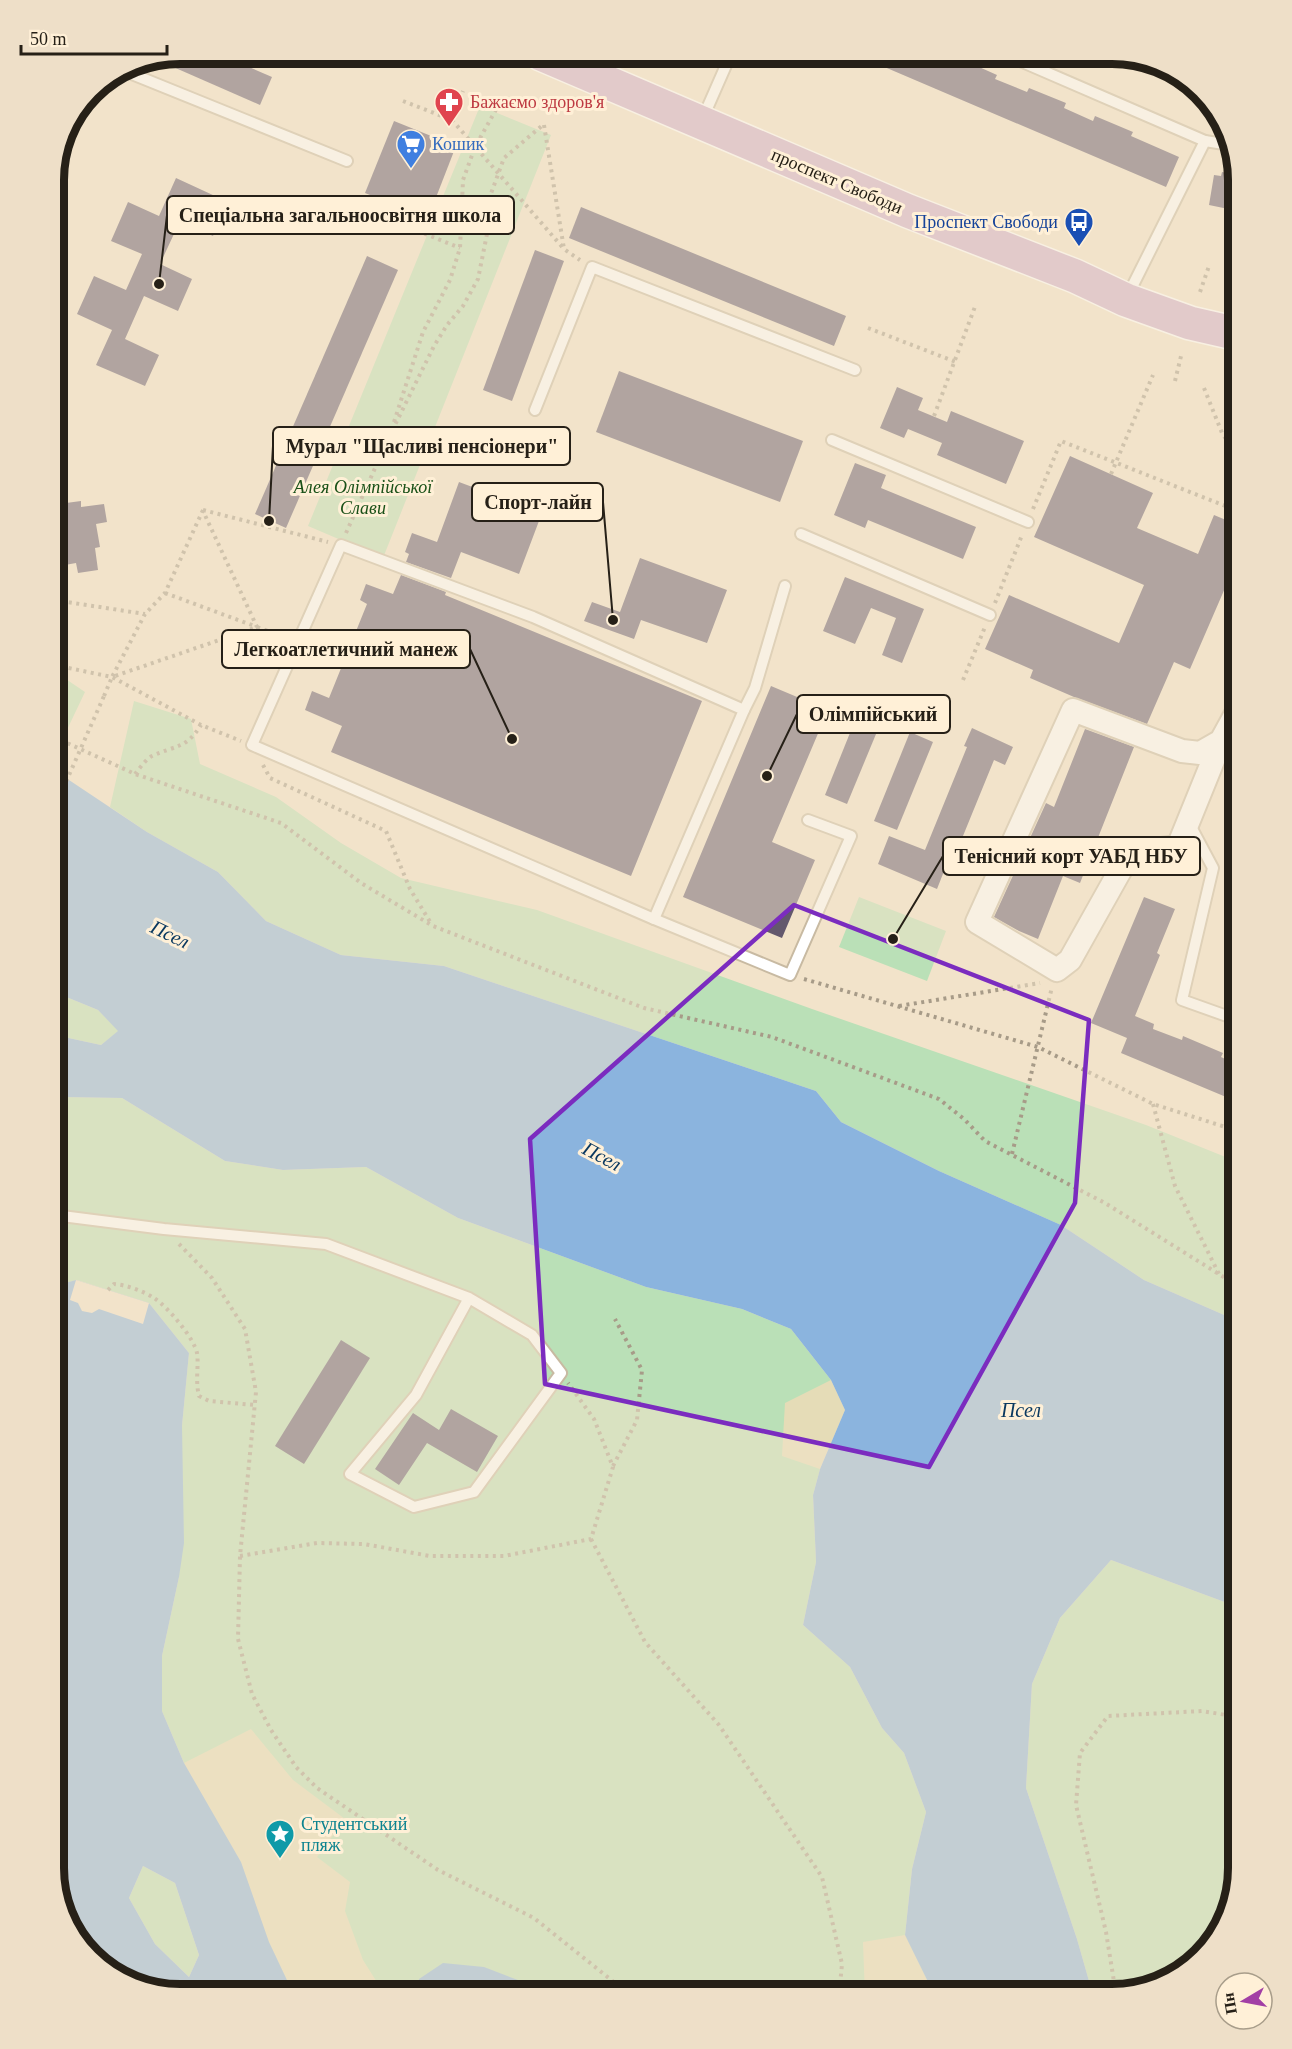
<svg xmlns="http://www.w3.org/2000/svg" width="1292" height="2049" viewBox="0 0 1292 2049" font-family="Georgia,serif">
<rect width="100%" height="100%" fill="#f2e3ca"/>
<g fill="#bae0b7">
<path d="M480 106 551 135 383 558 308 526Z"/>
<path d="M54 671 85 692 54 757Z"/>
<path d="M134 701 191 719 200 764 276 797 341 843 401 878 537 910 812 1009 1146 1125 1238 1162V1321L1144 1280 1061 1225 939 1171 841 1122 816 1091 444 966 341 955 266 921 218 872 147 832 110 807Z"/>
<path d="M859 897 946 931 927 981 839 947Z"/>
<path d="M54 992 98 1010 119 1031 101 1045 64 1037 54 1040Z"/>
<path d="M54 1095 59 1097 122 1098 225 1161 283 1170 366 1167 458 1218 646 1287 742 1309 791 1329 831 1380 820 1469 813 1495 816 1562 803 1625 850 1667 882 1728 904 1753 926 1812 912 1869 905 1935 932 1990 936 1995H531L523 1982 419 1979 416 1995H294L184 1763 162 1711V1656L179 1577 182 1426 189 1353 149 1303 77 1280 54 1286Z"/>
<path d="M1111 1560 1238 1607V1869L1221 1932 1168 1982 1111 1995H1093L1077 1939 1026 1788 1032 1684 1060 1618Z"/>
<path d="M143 1866 175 1883 199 1955 189 1977 155 1944 129 1898Z"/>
</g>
<g fill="#e5dcb7">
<path d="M831 1380 845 1410 820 1469 782 1456 785 1403Z"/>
<path d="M251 1729 293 1780 345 1819 317 1857 350 1882 345 1911 363 1960 385 1995H294L184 1763Z"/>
<path d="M905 1935 932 1990 931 1995H865L863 1942Z"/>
</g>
<g fill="#8bb4de" fill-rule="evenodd">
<path d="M54 773 66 778 147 832 218 872 266 921 341 955 444 966 816 1091 841 1122 939 1171 1061 1225 1144 1280 1238 1321V1607L1111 1560 1060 1618 1032 1684 1026 1788 1077 1939 1093 1995H936L932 1990 905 1935 912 1869 926 1812 904 1753 882 1728 850 1667 803 1625 816 1562 813 1495 820 1469 845 1410 831 1380 791 1329 742 1309 646 1287 458 1218 366 1167 283 1170 225 1161 122 1098 59 1097 54 1095V1040L64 1037 101 1045 118 1031 98 1010 54 992Z"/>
<path d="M76 1280 149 1303 189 1353 182 1426 184 1543 179 1577 162 1656V1711L184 1763 241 1862 269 1942 294 1995H173L111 1974 67 1925 54 1868V1286ZM143 1866 175 1883 199 1955 189 1977 155 1944 129 1898Z"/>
<path d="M443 1963 484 1967 523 1982 531 1995H416L419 1979Z"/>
</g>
<path fill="#f2e3ca" d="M76 1280 149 1303 143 1324 99 1309 92 1313 82 1311 78 1303 70 1300Z"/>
<g fill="#63586d">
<path d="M181 54H219L272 77 260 105 155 59Z"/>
<path d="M854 54H937L957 62 959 58 997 75 995 79 1027 92 1029 88 1066 103 1064 108 1093 121 1095 116 1133 132 1131 136 1179 157 1166 187Z"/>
<path d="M394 121 456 146 428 218 365 193Z"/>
<path d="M1222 172 1237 175 1238 211 1209 205 1214 175 1221 176Z"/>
<path d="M176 178 228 202 213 236 180 221 160 264 192 279 178 311 144 296 125 339 159 355 145 386 96 365 112 330 77 314 94 276 126 290 142 254 111 241 128 202 159 216Z"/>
<path d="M581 207 846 316 834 346 569 238Z"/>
<path d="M535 250 564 261 512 401 483 390Z"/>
<path d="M367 256 398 270 286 528 255 514Z"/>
<path d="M619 371 803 441 780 502 596 432Z"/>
<path d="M897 387 923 398 918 410 947 422 951 411 1024 441 1006 484 937 455 942 443 908 429 904 438 880 428Z"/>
<path d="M1070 456 1153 493 1137 528 1198 554 1214 515 1238 525V558L1190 669 1174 662 1147 724 1074 697 1030 678 1033 670 985 649 1009 595 1119 643 1144 585 1034 537Z"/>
<path d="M855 463 886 475 881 488 976 527 963 559 868 520 865 528 834 515Z"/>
<path d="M459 482 542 513 519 574 461 552 451 578 406 562 409 554 405 552 412 533 437 542Z"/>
<path d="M81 501V507L104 504 107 522 96 524 100 547 95 548 98 570 78 573 76 563 54 567V509L67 507 66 503Z"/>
<path d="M640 558 727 590 707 643 641 620 634 639 584 621 592 602 620 612Z"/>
<path d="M401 575 446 592 445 595 702 701 631 876 331 752 342 726 305 710 312 691 329 698 367 604 360 600 366 584 393 594Z"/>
<path d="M845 577 924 609 902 663 882 655 896 618 871 608 855 644 823 631Z"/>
<path d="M771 686 828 710 772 842 815 860 782 938 683 897Z"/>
<path d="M858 713 881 722 847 804 825 795Z"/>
<path d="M972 728 1013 747 1005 765 994 760 954 858 950 856 937 889 878 864 889 836 925 850 967 747 964 746Z"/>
<path d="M1085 729 1134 747 1080 883 1063 876 1038 939 1019 931 994 917 1046 803 1054 807Z"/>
<path d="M910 732 933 742 897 830 874 821Z"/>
<path d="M1144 897 1175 909 1157 953 1160 955 1135 1016 1154 1024 1153 1029 1182 1040 1183 1036 1223 1053 1221 1057 1238 1065V1102L1121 1053 1127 1038 1091 1023Z"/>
<path d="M341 1340 370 1358 304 1464 275 1446Z"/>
<path d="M451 1409 498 1436 477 1472 427 1443 399 1485 375 1469 413 1413 439 1430Z"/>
</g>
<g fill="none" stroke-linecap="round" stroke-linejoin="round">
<g stroke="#c8baa2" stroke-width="14">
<g id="service">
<path d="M1004 54 1205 141 1230 145"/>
<path d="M122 70 347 161"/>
<path d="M702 120 731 54"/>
<path d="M1127 297 1205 141"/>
<path d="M535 410 592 267 855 370"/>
<path d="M832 440 1028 522"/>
<path d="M801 534 990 615"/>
<path d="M341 545 533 617 744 710 654 919 252 745Z"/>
<path d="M744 710 755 688 785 586"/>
<path d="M1221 741 1238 748"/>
<path d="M1189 823 1213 868 1182 1000 1238 1020"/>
<path d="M654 919 790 975 851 836 808 820"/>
<path d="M54 1215 164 1229 326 1244 469 1298 532 1335 561 1373 474 1492 414 1507 350 1474 416 1395 469 1298"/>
</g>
</g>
<g stroke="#c8baa2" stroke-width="26">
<path id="minor" d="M1221 741 1200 753 1182 751 1073 710 977 922 1057 970 1070 960 1130 853 1178 847 1221 741 1238 710"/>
</g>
<g stroke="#fff" stroke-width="36">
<path id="primary" d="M541 54 908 211 1075 276 1126 300 1190 323 1238 334"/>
</g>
<g stroke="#a79b88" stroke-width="4" stroke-dasharray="3 4.5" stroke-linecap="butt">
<path d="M403 101 452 120 564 249"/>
<path d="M452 120 463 91"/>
<path d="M544 125 564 249 580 260"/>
<path d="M334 197 460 248"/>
<path d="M1200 292 1209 266"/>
<path d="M868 328 956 362"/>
<path d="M1175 381 1182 352"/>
<path d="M1204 388 1222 433 1238 457"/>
<path d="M934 416 976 304"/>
<path d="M394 422 423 332 450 280 460 248 463 180 475 147 498 106"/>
<path d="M1111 474 1153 375"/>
<path d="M1033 509 1061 441 1238 511"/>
<path d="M203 510 328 542"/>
<path d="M203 510 165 593 145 614 112 677 257 627 285 637"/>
<path d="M346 533 389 437 434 346 447 325 463 306 478 279 487 234 489 199 504 158 544 124"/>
<path d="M165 593 257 627 203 511"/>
<path d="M54 600 145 614"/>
<path d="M995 603 1022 535"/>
<path d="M54 665 112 677 201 725 241 741"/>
<path d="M963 680 985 627"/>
<path d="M104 696 112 677"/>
<path d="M54 737 135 774 281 823 361 883 433 926 644 1008 772 1037 939 1099 964 1119 985 1141 1105 1203 1238 1286"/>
<path d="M263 765 270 778 386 831 410 889 432 925"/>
<path d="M135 774C140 768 146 759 152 756 176 745 186 749 201 725"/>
<path d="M804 979 1038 1047 1153 1104 1238 1131"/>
<path d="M899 1006 1040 983"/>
<path d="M1153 1104 1175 1186 1219 1274"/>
<path d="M1012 1154 1052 987"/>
<path d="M179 1244 212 1278 245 1329 256 1392 240 1556 238 1639 252 1694 271 1730 296 1767 317 1788 438 1870 534 1918 620 1987 626 1995"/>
<path d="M108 1290 114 1284C127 1285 143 1291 154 1298 167 1306 194 1338 197 1353 199 1366 195 1380 199 1396L209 1401 255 1405"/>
<path d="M613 1466 637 1420 642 1370 615 1319"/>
<path d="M591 1539 645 1642 719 1725 822 1877 842 1964 839 1995"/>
<path d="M240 1556 317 1543 364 1544 430 1556H504L591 1539 613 1467 594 1419 568 1383"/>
<path d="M1116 1994 1106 1932 1076 1805 1080 1753 1108 1716 1202 1711 1238 1717"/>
</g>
<use href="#service" stroke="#fff" stroke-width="10"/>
<use href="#minor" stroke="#fff" stroke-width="22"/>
<use href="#primary" stroke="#ceabcb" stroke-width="33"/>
<path stroke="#a79b88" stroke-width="4" stroke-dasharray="3 4.5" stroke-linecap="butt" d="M54 809 104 696"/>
</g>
<path d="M0 0H1292V2049H0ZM794 905 1089 1020 1075 1203 929 1467 545 1384 530 1139Z" fill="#f2e3ca" fill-opacity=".55" fill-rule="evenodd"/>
<path fill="none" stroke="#7b2cbf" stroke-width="4.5" stroke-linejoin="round" d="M794 905 1089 1020 1075 1203 929 1467 545 1384 530 1139Z"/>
<defs>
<g id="pharmacy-pin" transform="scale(1.5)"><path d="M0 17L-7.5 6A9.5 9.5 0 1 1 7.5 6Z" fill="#e0444e" stroke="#fff0d7"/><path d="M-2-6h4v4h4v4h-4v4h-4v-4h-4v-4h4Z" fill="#fff"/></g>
<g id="supermarket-pin" transform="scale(1.5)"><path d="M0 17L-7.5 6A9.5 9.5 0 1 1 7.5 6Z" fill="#3f7fe0" stroke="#fff0d7"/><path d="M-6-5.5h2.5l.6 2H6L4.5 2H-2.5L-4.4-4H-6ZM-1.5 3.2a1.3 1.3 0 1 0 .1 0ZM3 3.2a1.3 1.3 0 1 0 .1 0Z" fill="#fff"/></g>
<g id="bus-pin" transform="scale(1.5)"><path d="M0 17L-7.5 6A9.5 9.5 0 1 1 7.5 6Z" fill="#1a4fb4" stroke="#fff0d7"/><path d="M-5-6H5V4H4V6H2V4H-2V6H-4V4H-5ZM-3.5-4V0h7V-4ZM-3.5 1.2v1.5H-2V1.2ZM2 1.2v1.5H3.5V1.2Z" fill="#fff"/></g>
<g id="sight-pin" transform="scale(1.5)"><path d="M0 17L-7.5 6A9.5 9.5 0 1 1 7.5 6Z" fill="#0f9aa8" stroke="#fff0d7"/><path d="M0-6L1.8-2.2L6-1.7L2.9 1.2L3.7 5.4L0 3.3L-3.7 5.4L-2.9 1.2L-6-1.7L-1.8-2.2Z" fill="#fff"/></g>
</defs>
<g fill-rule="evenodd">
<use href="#pharmacy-pin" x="449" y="102"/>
<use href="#supermarket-pin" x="411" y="144"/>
<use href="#bus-pin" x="1079" y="222"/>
<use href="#sight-pin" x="280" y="1834"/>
</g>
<g text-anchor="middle" stroke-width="6" stroke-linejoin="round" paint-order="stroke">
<g font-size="18" fill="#be3a42" stroke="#fff0d7" text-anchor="start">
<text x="470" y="108">Бажаємо здоров'я</text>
</g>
<g font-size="18" fill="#366cbe" stroke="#fff0d7" text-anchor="start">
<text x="432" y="150">Кошик</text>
</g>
<g font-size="18" fill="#262017" stroke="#fff0d7">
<text transform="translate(837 181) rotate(23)" y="6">проспект Свободи</text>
</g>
<g font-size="18" fill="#164399" stroke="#fff0d7" text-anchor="end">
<text x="1058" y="228">Проспект Свободи</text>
</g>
<g font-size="18" font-style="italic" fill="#195017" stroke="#fff0d7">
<text x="363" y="493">Алея Олімпійської<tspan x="363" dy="21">Слави</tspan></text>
</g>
<g font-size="18" fill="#0d838f" stroke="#fff0d7" text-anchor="start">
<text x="301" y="1830">Студентський<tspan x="301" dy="21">пляж</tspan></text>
</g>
<g font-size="20" font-style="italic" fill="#0b3960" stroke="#fff0d7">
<text transform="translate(170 934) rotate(26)" y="7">Псел</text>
<text transform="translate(602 1156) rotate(28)" y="7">Псел</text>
<text x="1021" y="1417">Псел</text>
</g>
</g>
<path d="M0 0H1292V2049H0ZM180 64H1112A116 116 0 0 1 1228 180V1868A116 116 0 0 1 1112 1984H180A116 116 0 0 1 64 1868V180A116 116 0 0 1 180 64Z" fill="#eedfc8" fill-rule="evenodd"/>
<path fill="none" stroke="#262017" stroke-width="8" d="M180 64H1112A116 116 0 0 1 1228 180V1868A116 116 0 0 1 1112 1984H180A116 116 0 0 1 64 1868V180A116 116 0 0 1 180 64Z"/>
<path fill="none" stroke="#262017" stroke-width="2" d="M159 284L167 215M269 521L273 446M613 620L603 502M512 739L470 649M767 776L797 714M893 939L943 856"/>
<g fill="#262017" stroke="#fff0d7" stroke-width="2">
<circle cx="159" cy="284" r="6"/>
<circle cx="269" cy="521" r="6"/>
<circle cx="613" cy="620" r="6"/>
<circle cx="512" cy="739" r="6"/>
<circle cx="767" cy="776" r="6"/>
<circle cx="893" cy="939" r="6"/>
</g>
<g fill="#fff0d7" stroke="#262017" stroke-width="2">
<rect x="167" y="196" width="347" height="38" rx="6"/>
<rect x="273" y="427" width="297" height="38" rx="6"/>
<rect x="472" y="483" width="131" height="38" rx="6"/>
<rect x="222" y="630" width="248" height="38" rx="6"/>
<rect x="797" y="695" width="153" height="38" rx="6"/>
<rect x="943" y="837" width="257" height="38" rx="6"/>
</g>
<g font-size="20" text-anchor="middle" font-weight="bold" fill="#262017">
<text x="340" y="222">Спеціальна загальноосвітня школа</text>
<text x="422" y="453">Мурал "Щасливі пенсіонери"</text>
<text x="538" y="509">Спорт-лайн</text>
<text x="346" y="656">Легкоатлетичний манеж</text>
<text x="873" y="721">Олімпійський</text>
<text x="1071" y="863">Тенісний корт УАБД НБУ</text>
</g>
<g transform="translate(1244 2001) rotate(260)"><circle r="28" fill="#fff0d7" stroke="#a89d8a" stroke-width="1.5"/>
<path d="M0-4.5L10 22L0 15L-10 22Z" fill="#a23fa5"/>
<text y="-9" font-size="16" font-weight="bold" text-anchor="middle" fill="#262017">Пн</text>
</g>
<path d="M21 45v9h146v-9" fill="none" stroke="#262017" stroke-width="3"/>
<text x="30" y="45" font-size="18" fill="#262017" stroke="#fff0d7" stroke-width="4.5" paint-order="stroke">50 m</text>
</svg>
